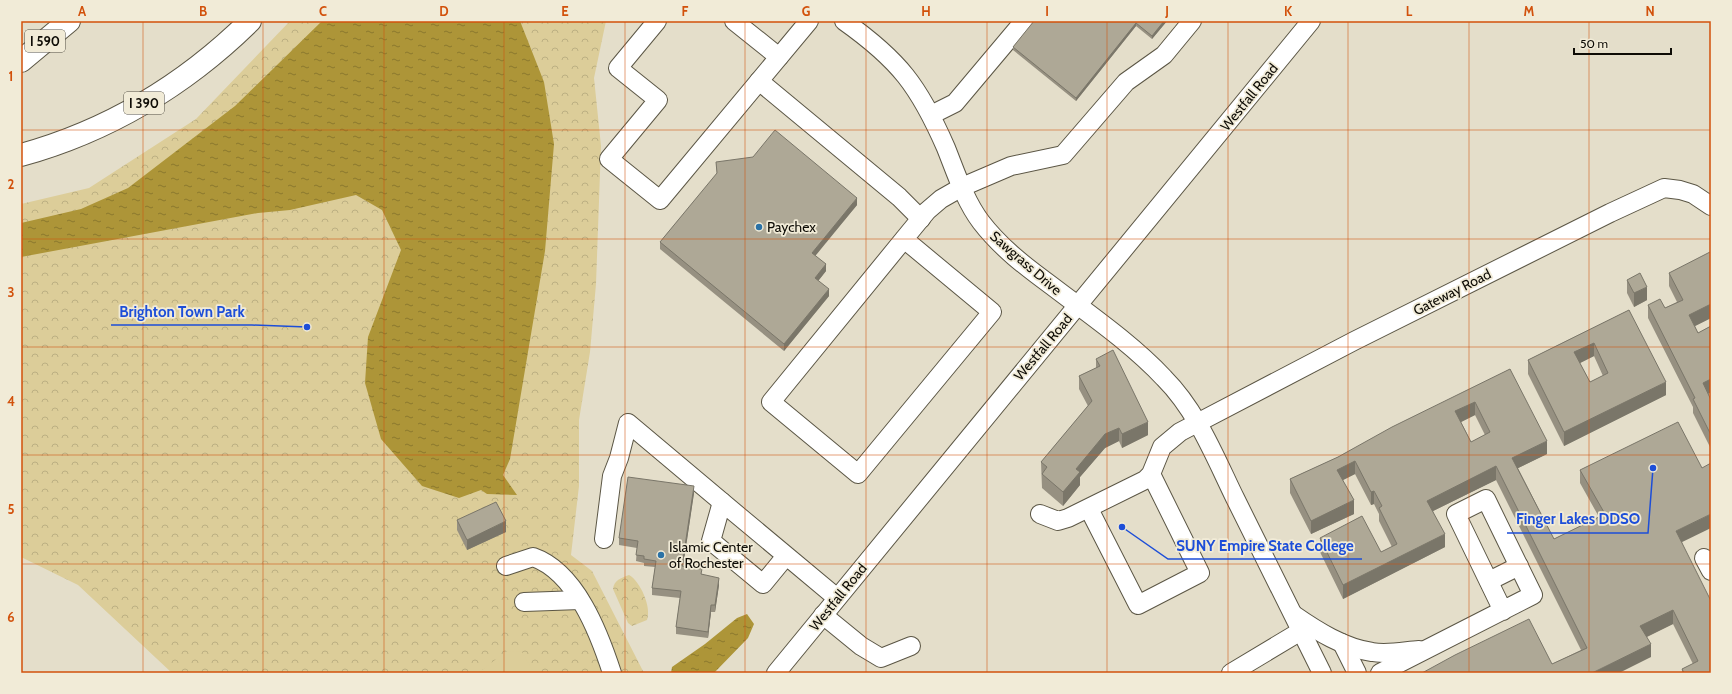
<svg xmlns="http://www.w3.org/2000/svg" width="1732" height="694" viewBox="0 0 1732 694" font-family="Cabin,sans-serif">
<defs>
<pattern id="park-crowns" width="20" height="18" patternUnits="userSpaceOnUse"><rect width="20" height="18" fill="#dccd99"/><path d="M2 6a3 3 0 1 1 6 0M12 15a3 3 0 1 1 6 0" fill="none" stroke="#bcaf82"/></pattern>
<pattern id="water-ripples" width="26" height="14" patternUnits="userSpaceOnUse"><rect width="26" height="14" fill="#ad9538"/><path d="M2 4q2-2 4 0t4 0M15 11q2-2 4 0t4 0" fill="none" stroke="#8b782d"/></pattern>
</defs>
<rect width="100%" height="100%" fill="#e4deca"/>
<g fill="url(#park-crowns)">
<path d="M290 21H606L594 78 601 146 596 284 590 352 579 420V486L571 555 592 571 644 673H172L78 585 21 557V204L89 188 196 119Z"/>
<path d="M629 575C640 581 652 607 647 620L632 626 628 623 613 589C614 580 621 578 629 575Z"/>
</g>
<path fill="#dccd99" d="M507 651 522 652 534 673H478Z"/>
<g fill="url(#water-ripples)">
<path d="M322 21H520L544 82 554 144 545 251 510 459 503 475 517 495 487 494 481 490 459 498 422 486 381 439 365 383 368 337 401 250 382 210 356 195 290 210 258 213 21 257V223L81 209 128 188 235 106Z"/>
<path d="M747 614 754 624 748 638 714 673H671L672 667 705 644 737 618Z"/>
</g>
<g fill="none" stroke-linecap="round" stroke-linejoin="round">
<g stroke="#5b5645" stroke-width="20">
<g id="minor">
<path d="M657 21 618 68 658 100 609 159 660 200 809 21"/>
<path d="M734 21 779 57"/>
<path d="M844 21C899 60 919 86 946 148 956 173 965 201 981 222 1001 248 1026 267 1052 286 1090 315 1131 343 1164 378 1197 411 1215 457 1235 498 1264 557 1293 615 1322 673"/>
<path d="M759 81 899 197 921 219"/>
<path d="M931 115 955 103 1024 21"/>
<path d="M904 239 992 312 858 474 771 402 904 239 927 211 941 199 962 187 1011 166 1063 155 1126 82 1164 55 1192 21"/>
<path d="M1089 509 1138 605 1200 573 1151 474"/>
<path d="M1040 514 1058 521 1068 518 1145 480 1151 474 1162 447 1180 432 1354 341 1610 213 1664 188 1680 190 1693 194 1711 206"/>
<path d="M604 539 612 476 619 458 628 423 722 502"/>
<path d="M786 556 763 584 711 541 722 502 837 598"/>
<path d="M1704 558 1711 571"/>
<path d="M506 566 533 557C576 572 599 633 612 673"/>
<path d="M1489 581 1519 566"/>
<path d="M524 602 580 600"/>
<path d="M823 615 861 646 881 658 911 646"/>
<path d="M1294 615C1317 631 1344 648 1372 652 1387 655 1405 651 1419 650"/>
<path d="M1342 643 1357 673"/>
<path d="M776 673 1311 21"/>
<path d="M1231 673 1301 631"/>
<path d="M1380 673 1533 595 1486 499 1456 514 1503 611"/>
</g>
</g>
<g stroke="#5b5645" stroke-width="24">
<g id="highway">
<path d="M21 61 69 21"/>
<path d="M21 155C108 131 186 84 250 21"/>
</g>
</g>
<use href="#minor" stroke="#fff" stroke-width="18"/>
<use href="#highway" stroke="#fff" stroke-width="22"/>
</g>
<g fill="#969081" fill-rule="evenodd">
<path d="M1034 21H1167L1152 39 1136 26 1076 101 1013 50V47Z"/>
<path d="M716 162 857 205 815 255 826 271 818 281 829 296 784 351 660 249V242L717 174Z"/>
<path d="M1711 254V318L1695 326 1698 333 1711 326V392L1708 394 1711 400V449L1693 413V407L1648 318V305L1665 308 1677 302 1669 286V273Z"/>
<path d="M1627 280 1647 300 1634 307 1627 293Z"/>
<path d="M1629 310 1666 395 1564 446 1528 374V360ZM1594 356 1603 376 1590 382 1580 363Z"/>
<path d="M1096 359 1148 435 1122 448 1119 441 1105 448 1080 477V485L1063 506 1042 488 1041 462 1088 406 1079 389V376L1096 368Z"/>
<path d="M1510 369 1547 454 1518 468 1554 539 1599 517 1580 483V470L1682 542 1711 673H1682V669L1693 664 1673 624 1647 637 1651 657 1552 664 1581 650 1496 480 1433 511 1445 547 1343 599 1320 552V538L1381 552 1392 547 1379 521V514L1374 504 1371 505 1355 474 1343 480 1354 514 1311 534 1290 493V479L1338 457ZM1475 415 1485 435 1471 442 1461 422Z"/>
<path d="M694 493 683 567 702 574 719 585 715 612H711L708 638 676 634V627L680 598 652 595V588L655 567 644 566V563L636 561 637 548 619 545V538Z"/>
<path d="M457 520 506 532 467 550 457 530Z"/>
</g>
<g fill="#7a7669">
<path d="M1164 21H1167L1152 39V36Z"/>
<path d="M1136 23V26L1076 101V98Z"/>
<path d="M857 198V205L812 260V253Z"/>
<path d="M826 264V271L815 285V278Z"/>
<path d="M1647 287V300L1634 307V293Z"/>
<path d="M829 289V296L784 351V344Z"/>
<path d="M1711 304V318L1689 329V315Z"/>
<path d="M1594 343V356L1574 366V352Z"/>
<path d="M1711 379V392L1703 397V383Z"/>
<path d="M1666 382V395L1564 446V432Z"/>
<path d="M1475 402V415L1455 425V411Z"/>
<path d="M1148 422V435L1122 448V434Z"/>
<path d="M1119 428V441L1105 448 1080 477V485L1063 506V492L1076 469 1105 434Z"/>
<path d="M1547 441V454L1512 471V458Z"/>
<path d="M1355 461V474L1337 483V470Z"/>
<path d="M1496 466V480L1427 514V501Z"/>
<path d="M694 486V493L682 573V566Z"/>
<path d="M1374 491V504L1371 505V492Z"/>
<path d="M1354 500V514L1311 534V521Z"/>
<path d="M1711 514V528L1676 545V531Z"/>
<path d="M506 521V532L467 550V540Z"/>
<path d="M1445 534V547L1343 599V585Z"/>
<path d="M719 578V585L715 612V605Z"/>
<path d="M711 605V612L708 638V632Z"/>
<path d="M1673 610V624L1640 640V626Z"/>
<path d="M1651 644V657L1619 673H1592Z"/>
</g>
<g fill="#aea896" stroke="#7a7669" fill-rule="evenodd">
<path d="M1034 21H1164L1152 36 1136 23 1076 98 1013 47Z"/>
<path d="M775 130 857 198 812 253 826 264 815 278 829 289 784 344 660 242 717 173 716 162 753 157Z"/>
<path d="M1710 252 1711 254V304L1689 315 1698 333 1711 326V379L1703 383 1711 400V435L1693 399 1695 398 1648 305 1660 299 1665 308 1683 300 1669 273Z"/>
<path d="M1640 273 1647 287 1634 293 1627 280Z"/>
<path d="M1629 310 1666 382 1564 432 1528 360ZM1594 343 1608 373 1590 382 1574 352Z"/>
<path d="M1113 350 1148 422 1122 434 1119 428 1105 434 1076 469 1080 472 1063 492 1042 474 1047 467 1041 462 1092 401 1079 376 1100 366 1096 359Z"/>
<path d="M1510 369 1547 441 1512 458 1554 539 1605 514 1580 470 1678 422 1702 468 1711 463V514L1676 531 1711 601V673H1684L1682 669 1698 661 1673 610 1640 626 1651 644 1592 673H1422L1455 655 1529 619 1552 664 1587 648 1496 466 1427 501 1445 534 1343 585 1320 538 1362 516 1381 552 1397 544 1379 508 1382 506 1374 491 1371 492 1355 461 1337 470 1354 500 1311 521 1290 479 1338 457 1392 427ZM1475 402 1490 432 1471 442 1455 411Z"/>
<path d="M628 477 694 486 682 566 702 569 701 574 719 578 715 605H711L708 632 676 627 681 591 652 588 656 561 644 559V556L636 555 638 541 619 538Z"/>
<path d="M496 502 506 521 467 540 457 520Z"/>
</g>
<path fill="none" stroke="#d2510b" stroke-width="1" stroke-opacity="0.55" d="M143 21V673M263 21V673M384 21V673M504 21V673M625 21V673M745 21V673M866 21V673M987 21V673M1107 21V673M1228 21V673M1348 21V673M1469 21V673M1589 21V673M21 130H1711M21 239H1711M21 347H1711M21 455H1711M21 564H1711"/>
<g fill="#2b72a6" stroke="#f1ebd7" stroke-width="1.5">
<circle cx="759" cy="227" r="4"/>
<circle cx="661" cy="555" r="4"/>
</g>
<g text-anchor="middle" stroke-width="3.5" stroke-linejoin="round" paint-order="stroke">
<g fill="#f1ebd7" stroke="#524f45" stroke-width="1">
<rect x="25" y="30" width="40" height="22" rx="3"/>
<rect x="124" y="92" width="40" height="22" rx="3"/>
</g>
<g font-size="13" font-weight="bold" fill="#0e0c06">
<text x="45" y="46">I 590</text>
<text x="144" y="108">I 390</text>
</g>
<g font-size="14" fill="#0e0c06" stroke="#f1ebd7">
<text transform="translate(1249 97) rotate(-51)" y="5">Westfall Road</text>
<text transform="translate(1026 263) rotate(41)" y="5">Sawgrass Drive</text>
<text transform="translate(1452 292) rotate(-27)" y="5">Gateway Road</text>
<text transform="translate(1043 347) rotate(-50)" y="5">Westfall Road</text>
<text transform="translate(838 597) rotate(-51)" y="5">Westfall Road</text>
</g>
<g font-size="14" fill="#0e0c06" stroke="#f1ebd7" text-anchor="start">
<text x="767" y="232">Paychex</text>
<text x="669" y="552">Islamic Center<tspan x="669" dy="16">of Rochester</tspan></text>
</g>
</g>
<path fill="none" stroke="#1d4ed8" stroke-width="1.5" d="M307 327L252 325H111M1653 468L1648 533H1507M1122 527L1168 559H1362"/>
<g fill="#1d4ed8" stroke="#f1ebd7" stroke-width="1.5">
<circle cx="307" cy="327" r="4"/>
<circle cx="1653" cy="468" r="4"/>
<circle cx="1122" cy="527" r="4"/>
</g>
<g font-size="15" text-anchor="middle" font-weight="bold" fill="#1d4ed8" stroke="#f1ebd7" stroke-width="3.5" stroke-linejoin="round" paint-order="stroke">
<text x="182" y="317">Brighton Town Park</text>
<text x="1578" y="524">Finger Lakes DDSO</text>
<text x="1265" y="551">SUNY Empire State College</text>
</g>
<rect width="1732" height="694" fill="none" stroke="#f1ebd7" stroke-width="44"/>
<path d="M1574 48v6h97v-6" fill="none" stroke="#0e0c06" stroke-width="2"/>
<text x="1580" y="48" font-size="12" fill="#0e0c06" stroke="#f1ebd7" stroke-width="3" paint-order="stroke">50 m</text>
<rect x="22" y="22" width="1688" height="650" fill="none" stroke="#d2510b" stroke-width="1.5"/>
<g font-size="13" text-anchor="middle" font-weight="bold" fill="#d2510b">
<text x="82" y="16">A</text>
<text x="203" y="16">B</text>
<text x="323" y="16">C</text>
<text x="444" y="16">D</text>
<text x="565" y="16">E</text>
<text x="685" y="16">F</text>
<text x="806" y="16">G</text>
<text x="926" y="16">H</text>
<text x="1047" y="16">I</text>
<text x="1167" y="16">J</text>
<text x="1288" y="16">K</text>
<text x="1409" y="16">L</text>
<text x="1529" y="16">M</text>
<text x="1650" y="16">N</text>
<text x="11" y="81">1</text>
<text x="11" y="189">2</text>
<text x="11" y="297">3</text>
<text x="11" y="406">4</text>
<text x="11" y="514">5</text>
<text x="11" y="622">6</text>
</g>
</svg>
